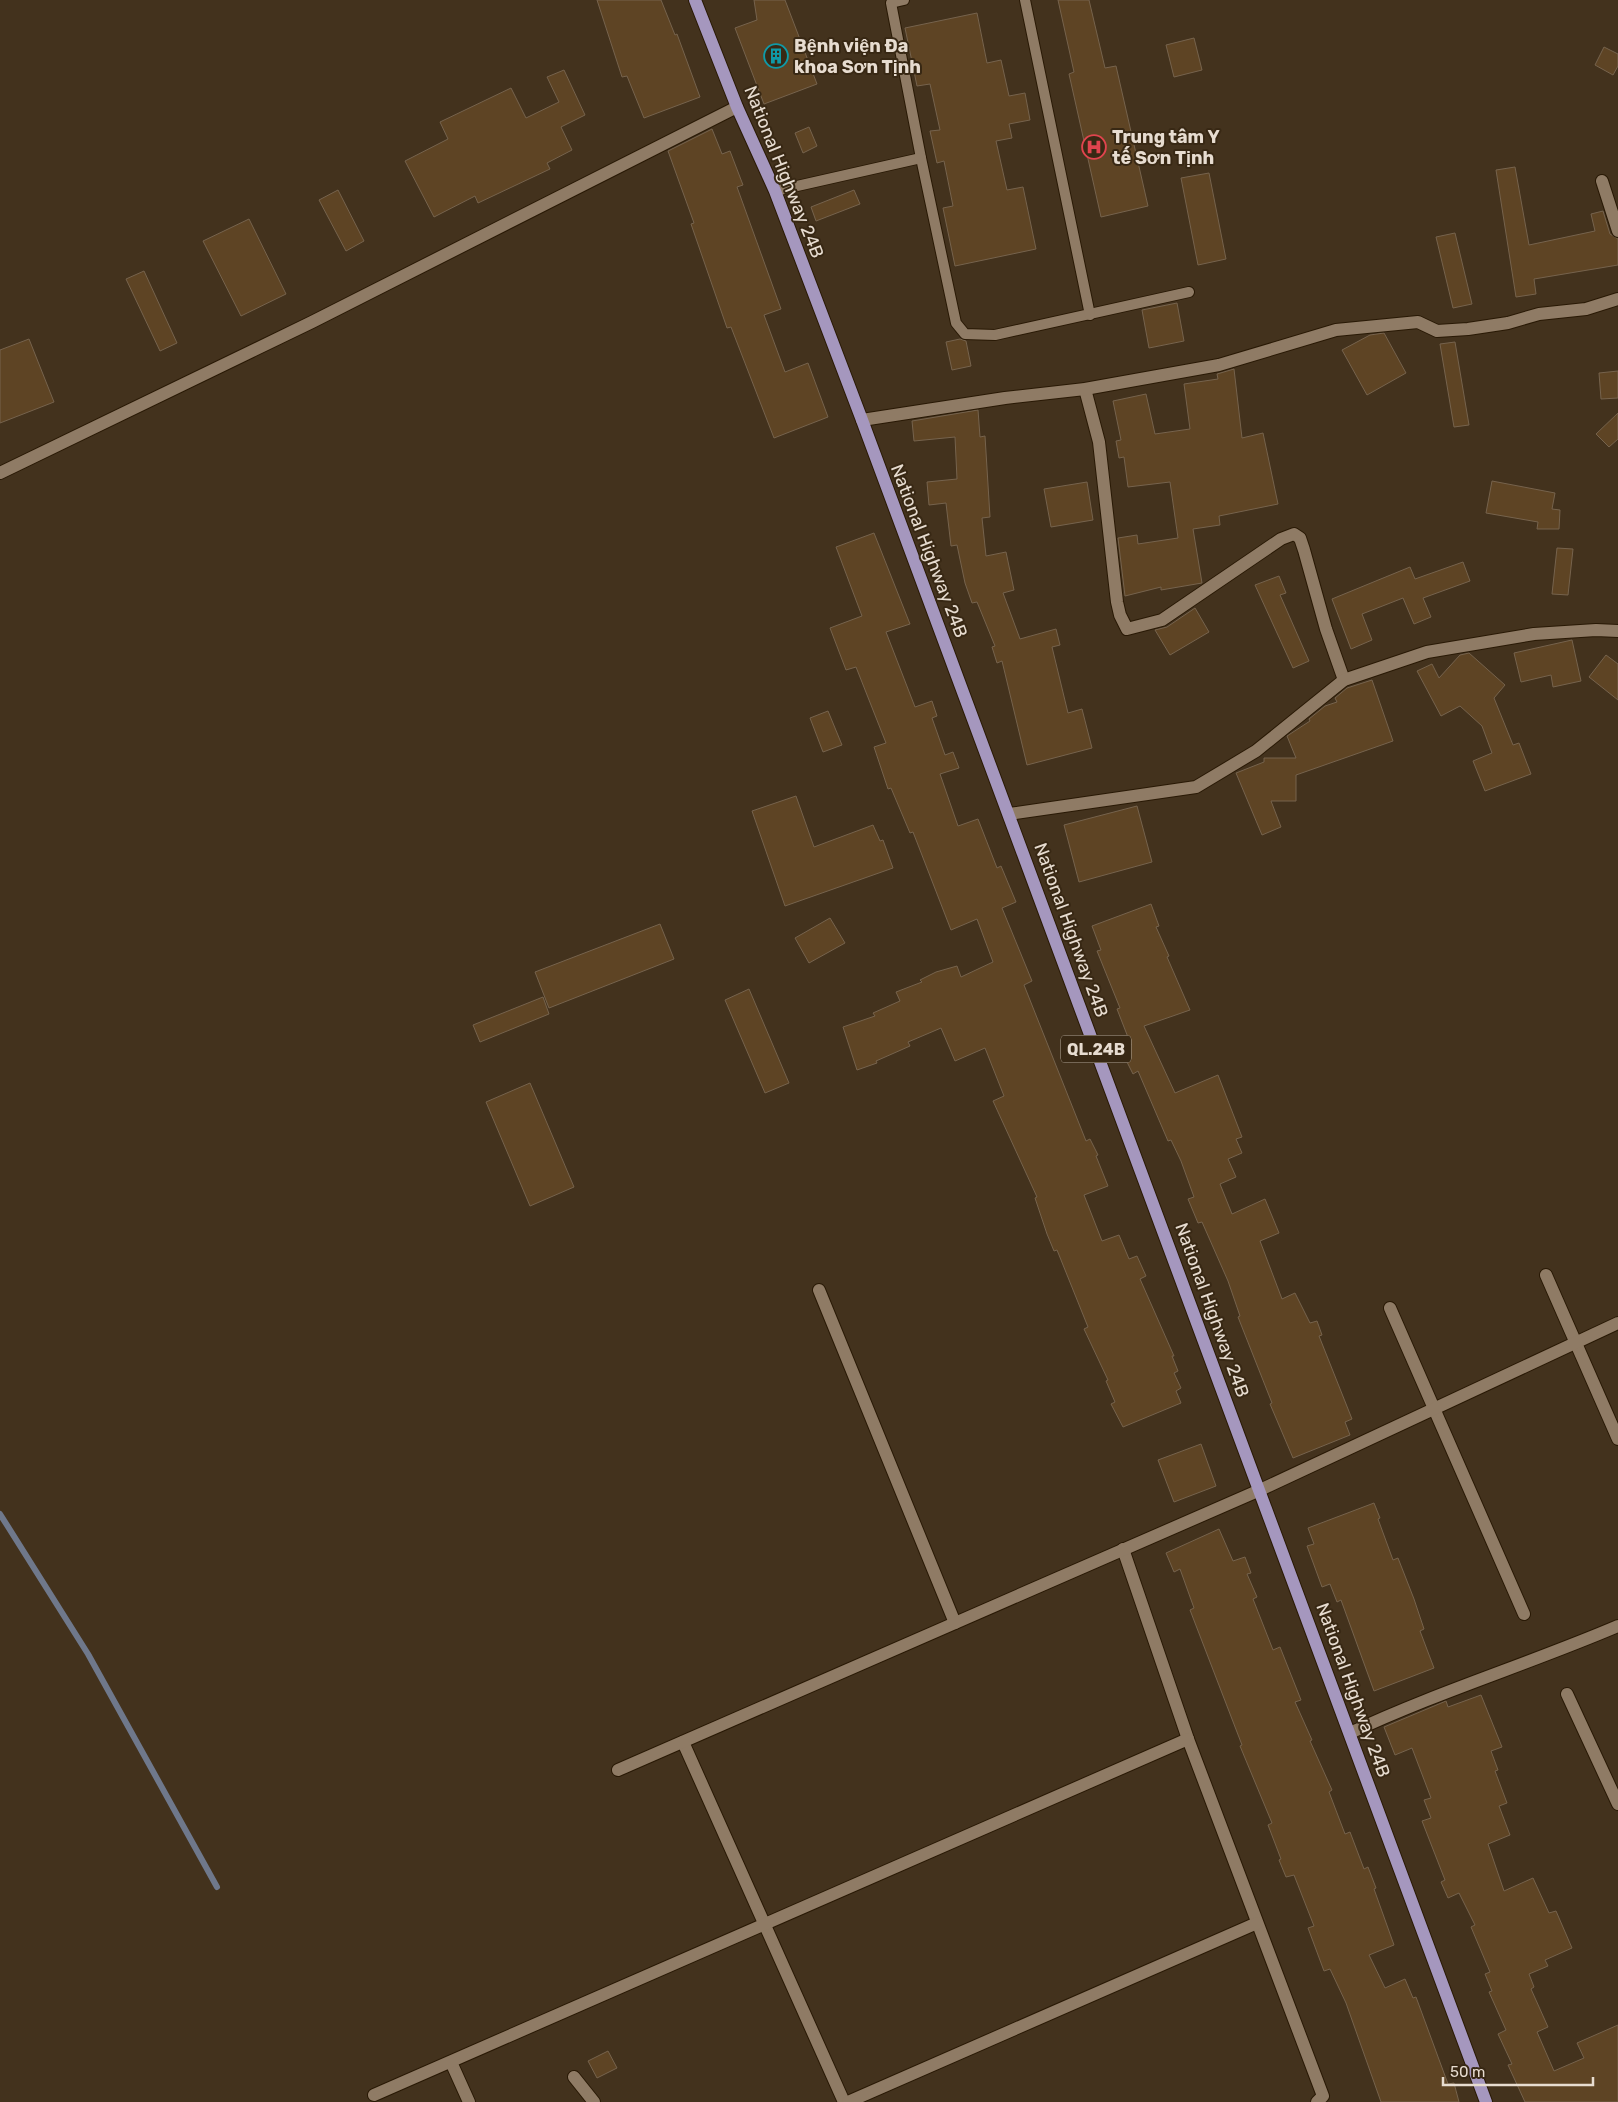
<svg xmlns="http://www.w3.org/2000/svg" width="1618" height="2102" viewBox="0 0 1618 2102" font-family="Rubik,sans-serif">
<rect width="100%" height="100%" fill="#43321d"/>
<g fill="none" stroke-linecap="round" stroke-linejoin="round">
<path stroke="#6f788b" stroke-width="6" d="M0 1514 88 1654 217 1887"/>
</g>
<g fill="#5e4424" stroke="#76634d">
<path d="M597 0H661L675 35 677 34 700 97 644 118 627 76 622 77Z"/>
<path d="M754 0H785L817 84 764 104 735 28 757 20Z"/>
<path d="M1058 0H1089L1105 68 1116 66 1148 206 1101 217 1069 74 1074 72Z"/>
<path d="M977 13 987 63 1001 60 1009 96 1025 93 1030 120 1009 124 1012 138 996 141 1007 190 1023 187 1036 249 955 266 943 208 953 206 944 161 937 163 930 131 940 130 930 84 917 86 905 28Z"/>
<path d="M1194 38 1202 70 1174 77 1166 45Z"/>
<path d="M1604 47 1618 54V66L1613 75 1595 65Z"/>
<path d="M564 70 585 115 561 127 572 150 547 163 550 169 478 203 475 196 434 217 405 161 448 139 440 122 511 88 526 118 559 102 547 77Z"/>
<path d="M809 127 817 146 803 153 795 133Z"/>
<path d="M712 129 722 154 730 151 743 185 737 187 781 309 764 315 785 372 808 363 828 417 774 438 731 327 727 328 691 224 694 223 668 151Z"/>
<path d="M1515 167 1529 245 1595 231 1591 214 1603 211 1610 234 1618 239V265L1534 279 1536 294 1516 297 1496 170Z"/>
<path d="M1209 173 1226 259 1198 265 1181 178Z"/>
<path d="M338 190 364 241 346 251 319 200Z"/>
<path d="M854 190 860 204 816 221 811 207Z"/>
<path d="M249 219 286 294 241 316 203 241Z"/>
<path d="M1455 233 1472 304 1453 308 1436 237Z"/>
<path d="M144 271 177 343 160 351 126 279Z"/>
<path d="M1177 303 1184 341 1149 348 1142 310Z"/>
<path d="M1384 333 1406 373 1367 395 1342 350 1370 335Z"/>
<path d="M29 339 54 402 0 423V350Z"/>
<path d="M960 339 966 341 971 366 952 370 946 342Z"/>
<path d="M1455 342 1469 425 1454 427 1440 344Z"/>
<path d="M1234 369 1242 438 1263 433 1278 504 1219 516 1220 525 1193 529 1202 583 1161 590V587L1125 596 1118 538 1137 535 1138 544 1178 538 1170 482 1128 487 1124 457 1119 458 1116 441 1121 440 1113 401 1146 394 1155 434 1190 429 1184 384 1218 379 1217 374Z"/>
<path d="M1618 371V398L1601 399 1599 373Z"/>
<path d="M978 410 980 437 985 436 990 517 982 518 986 556 1006 552 1014 590 1003 593 1020 639 1056 629 1060 645 1052 647 1068 713 1082 709 1092 748 1027 765 1002 661 997 663 992 647 995 646 977 602 972 603 965 583 957 545 951 546 946 503 929 505 927 482 957 479 955 437 914 441 912 421Z"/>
<path d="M1618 413V439L1609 447 1596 434Z"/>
<path d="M1492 481 1555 493 1552 509 1560 510 1559 529H1537L1538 522 1486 513Z"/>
<path d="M1087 482 1093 520 1051 527 1044 489Z"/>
<path d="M874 533 910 624 886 632 915 707 932 701 937 716 932 718 945 755 953 752 959 768 940 774 958 826 978 819 997 868 1001 866 1016 902 1002 908 1032 981 1024 985 1086 1141 1090 1139 1098 1155 1096 1156 1108 1186 1084 1195 1102 1241 1119 1235 1129 1259 1137 1256 1146 1276 1140 1279 1174 1356H1172L1178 1371 1174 1373 1181 1388 1176 1391 1181 1403 1123 1427 1111 1404 1115 1402 1106 1381 1108 1380 1084 1329 1088 1327 1057 1250 1054 1251 1047 1234 1035 1198 1037 1197 993 1101 1004 1096 985 1048 955 1061 941 1028 908 1042 910 1046 876 1061 877 1063 857 1070 843 1027 875 1016 873 1013 900 1001 896 992 922 982 920 980 936 972 957 966 961 977 993 962 977 919 951 930 913 832 910 833 891 788 888 789 874 747 886 743 856 667 846 670 830 628 862 616 836 547Z"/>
<path d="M1557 548 1573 549 1568 595 1552 594Z"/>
<path d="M1463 562 1470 581 1423 598 1431 617 1414 624 1403 598 1362 614 1372 640 1351 649 1332 599 1410 567 1415 579Z"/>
<path d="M1279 576 1286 593 1280 595 1309 661 1293 668 1255 585Z"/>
<path d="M1195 608 1209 632 1170 655 1155 630 1167 627Z"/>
<path d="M1572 640 1581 681 1553 687 1551 675 1521 682 1514 653Z"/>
<path d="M1469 653 1505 685 1494 698 1513 745 1519 743 1531 774 1485 791 1473 761 1492 753 1482 726 1460 706 1441 716 1417 671 1432 664 1439 678 1460 655Z"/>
<path d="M1606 655 1618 664V700L1589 677Z"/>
<path d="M1372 680 1393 741 1296 775V801H1271L1281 827 1262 835 1236 773 1264 762V758H1296L1287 736 1310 721 1309 719 1325 706 1337 702 1335 698 1347 688Z"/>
<path d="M828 711 842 745 823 752 810 718Z"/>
<path d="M796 796 814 847 873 825 880 841 883 840 893 868 785 906 752 811Z"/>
<path d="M1137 806 1152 862 1079 882 1064 825Z"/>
<path d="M1151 904 1159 926 1156 927 1169 956 1167 957 1190 1010 1144 1026 1175 1093 1218 1075 1242 1137 1236 1139 1242 1153 1228 1159 1236 1177 1220 1184 1232 1214 1265 1199 1279 1233 1260 1241 1282 1299 1295 1293 1310 1323 1317 1321 1322 1335 1319 1336 1352 1419 1345 1422 1350 1435 1293 1458 1270 1404 1272 1403 1238 1317 1240 1316 1228 1281 1202 1222 1198 1223 1188 1199 1194 1197 1181 1161 1171 1140 1168 1141 1138 1071 1133 1074 1121 1050 1131 1045 1117 1009 1120 1008 1097 951 1101 950 1092 926Z"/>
<path d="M830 918 845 943 809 963 795 938Z"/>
<path d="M660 924 674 959 549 1008 535 972Z"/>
<path d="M749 989 789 1083 765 1093 725 1000Z"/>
<path d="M543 997 549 1014 480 1042 473 1025Z"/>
<path d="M530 1083 574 1187 530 1206 486 1102Z"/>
<path d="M1201 1444 1216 1486 1174 1502 1158 1460Z"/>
<path d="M1374 1503 1380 1518 1378 1519 1393 1560 1398 1558 1414 1599 1424 1629 1420 1631 1434 1668 1374 1691 1341 1600 1337 1602 1330 1584 1322 1587 1307 1546 1314 1544 1308 1528Z"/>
<path d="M1219 1529 1233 1561 1245 1557 1251 1573 1247 1574 1257 1597 1253 1599 1273 1650 1280 1647 1301 1700 1295 1702 1312 1740 1310 1741 1332 1790 1329 1792 1345 1834 1350 1832 1364 1869 1368 1867 1376 1888 1374 1889 1394 1945 1369 1955 1385 1988 1405 1979 1413 1998 1416 1997 1448 2084 1454 2083 1459 2102H1381L1346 2003 1330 1969 1324 1971 1308 1928 1314 1926 1294 1875 1286 1877 1279 1860 1281 1859 1268 1825 1272 1823 1240 1746 1242 1745 1190 1610 1194 1608 1180 1569 1174 1572 1166 1553Z"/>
<path d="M1481 1695 1502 1747 1491 1751 1498 1770 1495 1771 1507 1803 1499 1806 1510 1835 1488 1844 1504 1891 1533 1878 1549 1913 1556 1911 1572 1948 1545 1960 1548 1966 1529 1974 1534 1987 1531 1989 1548 2027 1537 2032 1554 2071 1584 2058 1577 2043 1618 2025V2102H1525L1508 2065 1512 2064 1498 2034 1506 2030 1489 1992 1492 1991 1485 1974 1490 1972 1471 1927 1475 1925 1459 1893 1448 1898 1441 1882 1445 1880 1422 1821 1431 1818 1424 1800 1431 1798 1412 1748 1395 1755 1384 1727 1446 1701 1448 1707Z"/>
<path d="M608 2051 617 2068 597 2078 588 2061Z"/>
</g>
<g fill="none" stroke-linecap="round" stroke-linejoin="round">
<g stroke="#291905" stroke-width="12">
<g id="lane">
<path d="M904 0 891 3 921 158 956 323 965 334 995 335 1189 292"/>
<path d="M1025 0 1090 315"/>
<path d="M775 191 921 158"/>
</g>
</g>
<g stroke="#291905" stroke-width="14">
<g id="street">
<path d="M1602 181 1618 231"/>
<path d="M1085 389 1099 442 1117 602 1120 615 1127 629 1162 620 1281 539 1294 534 1300 538 1304 550 1326 629 1344 680"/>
<path d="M862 420 1005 398 1085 389 1219 365 1336 330 1418 322 1437 331 1468 329 1508 323 1539 314 1586 309 1618 299"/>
<path d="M1009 814 1196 787 1256 751 1344 680 1427 652 1534 634 1596 630 1618 631"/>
<path d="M1546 1275 1618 1439"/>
<path d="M819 1290 955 1623"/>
<path d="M1390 1308 1524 1614"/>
<path d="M1123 1549 1188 1739 1323 2096 1317 2102"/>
<path d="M1567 1694 1618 1804"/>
<path d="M1350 1733C1437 1692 1529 1664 1618 1626"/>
<path d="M683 1742 844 2102"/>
<path d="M618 1770 1260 1490 1618 1323"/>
<path d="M451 2062 469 2102"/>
<path d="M574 2077 594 2102"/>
<path d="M374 2095 1188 1739"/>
<path d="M848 2102 1257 1923"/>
</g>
</g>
<g stroke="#291905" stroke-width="14">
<path id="secondary" d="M0 473 312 322 737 107"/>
</g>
<g stroke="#291905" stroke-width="14">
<path id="primary" d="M695 0 737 107 775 191 862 420 1486 2102"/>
</g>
<use href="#lane" stroke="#8f7b65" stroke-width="10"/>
<use href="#street" stroke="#8f7b65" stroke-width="12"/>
<use href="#secondary" stroke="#8f7b65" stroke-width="12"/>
<use href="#primary" stroke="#a597be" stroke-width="12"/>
</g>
<defs>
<g id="building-ring" transform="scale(1.25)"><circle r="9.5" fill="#382814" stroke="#0f9aa8" stroke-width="1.5"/><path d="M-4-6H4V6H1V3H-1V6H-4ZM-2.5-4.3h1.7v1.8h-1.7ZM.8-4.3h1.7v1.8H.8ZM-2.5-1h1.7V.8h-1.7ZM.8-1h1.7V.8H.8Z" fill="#0f9aa8"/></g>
<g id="hospital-ring" transform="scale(1.25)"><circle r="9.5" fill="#382814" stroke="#e0444e" stroke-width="1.5"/><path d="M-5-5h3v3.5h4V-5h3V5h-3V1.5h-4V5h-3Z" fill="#e0444e"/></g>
</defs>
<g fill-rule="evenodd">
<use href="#building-ring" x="776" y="56"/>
<use href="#hospital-ring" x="1094" y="147"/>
</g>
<g text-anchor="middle" stroke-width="4" stroke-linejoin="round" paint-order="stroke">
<rect fill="#382814" stroke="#b2a698" stroke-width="1" x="1061" y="1035.5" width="70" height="27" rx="4"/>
<g font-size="16" font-weight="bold" fill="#e7dcd0">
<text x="1096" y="1055">QL.24B</text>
</g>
<g font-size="18" font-weight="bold" fill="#e7dcd0" stroke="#382814" text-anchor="start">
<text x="794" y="52">Bệnh viện Đa<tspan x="794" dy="21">khoa Sơn Tịnh</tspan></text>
<text x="1112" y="143">Trung tâm Y<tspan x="1112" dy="21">tế Sơn Tịnh</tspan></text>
</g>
<g font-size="18" fill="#e7dcd0" stroke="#382814">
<text transform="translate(784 172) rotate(68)" y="6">National Highway 24B</text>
<text transform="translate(929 551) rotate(69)" y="6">National Highway 24B</text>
<text transform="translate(1071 930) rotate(70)" y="6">National Highway 24B</text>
<text transform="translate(1212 1310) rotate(70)" y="6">National Highway 24B</text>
<text transform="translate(1353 1690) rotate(70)" y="6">National Highway 24B</text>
</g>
</g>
<path d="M1443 2077v8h150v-8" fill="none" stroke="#e7dcd0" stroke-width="2.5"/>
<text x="1450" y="2077" font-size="15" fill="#e7dcd0" stroke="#382814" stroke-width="4" paint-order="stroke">50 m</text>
</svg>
